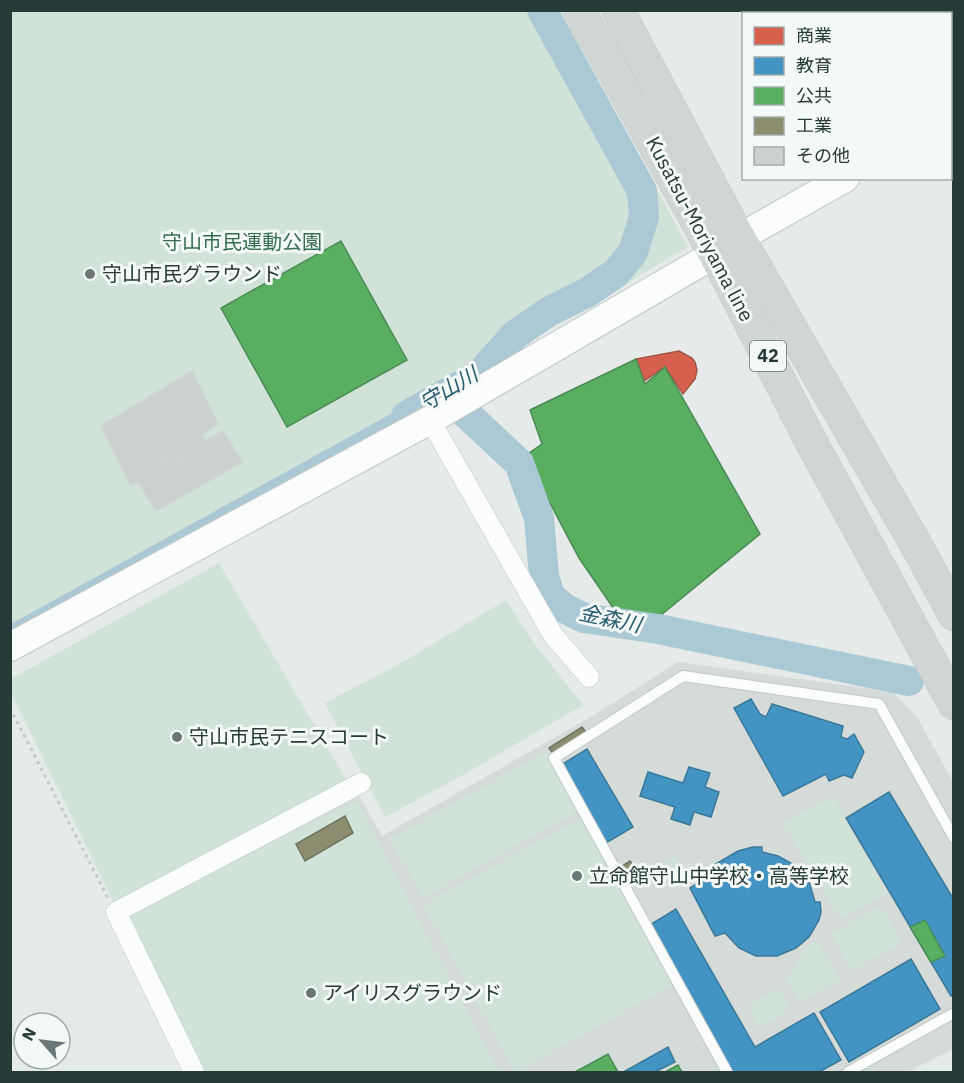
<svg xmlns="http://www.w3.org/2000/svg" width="964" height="1083" viewBox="0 0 964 1083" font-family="'IBM Plex Sans','Noto Sans JP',sans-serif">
<rect width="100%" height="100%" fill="#e6eae8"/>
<path fill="#d4dbd8" d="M678 662 893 692 917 717 953 782V1049L907 1072H198L122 915 358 794 382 836 594 715Z"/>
<g fill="#d1e2d8">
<path d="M10 11H561L688 247 11 646Z"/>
<path d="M219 563 347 781 115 905 11 693V679Z"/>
<path d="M506 600 534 643 583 705 463 775 385 817 325 703 403 662Z"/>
<path d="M545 752 578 811 423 898 390 839Z"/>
<path d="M833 795 887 894 840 919 783 823Z"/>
<path d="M357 801 499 1072H203L126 915Z"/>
<path d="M582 817 674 985 515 1072 423 905Z"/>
<path d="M675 856 683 872 660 884 652 873Z"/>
<path d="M882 906 902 943 851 971 831 933Z"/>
<path d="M817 940 840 980 800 1001 786 979 809 946Z"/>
<path d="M779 987 790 1010 759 1028 748 1006Z"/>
</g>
<path fill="#aac9d4" d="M434 390 446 401 11 642V624Z"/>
<path fill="#d6604d" stroke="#a15547" stroke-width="1.5" d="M679 351 692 358 695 362 697 370 695 379 683 394 665 367 644 381 636 359Z"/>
<g fill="#4393c3" stroke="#3a7999" stroke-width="1.5">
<path d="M751 699 760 714 766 717 772 704 843 726 841 737 847 739 854 734 864 752 852 778 844 775 829 781 826 774 783 796 734 708Z"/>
<path d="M587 749 633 827 606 843 561 765Z"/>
<path d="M689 767 710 773 705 787 719 792 711 817 694 812 690 825 671 819 675 807 640 796 648 772 683 783Z"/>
<path d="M889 792 954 900V995L951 996 846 818Z"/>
<path d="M753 847H762V852L778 856 800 868 808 878 815 902H820L821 912 819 920 809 937 796 948 777 956H756L739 948 725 933 715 936 690 888 704 879 702 872 738 851Z"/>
<path d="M676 909 755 1047 814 1013 841 1060 819 1072H725L643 929Z"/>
<path d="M911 959 940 1009 849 1062 820 1012Z"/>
<path d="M668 1047 675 1062 655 1072 625 1071Z"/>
</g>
<g fill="#5aae61" stroke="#4a8c55" stroke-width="1.5">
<path d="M341 241 407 360 287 427 221 308Z"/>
<path d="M636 359 645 384 665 367 760 534 656 619 627 628 579 558 543 490 529 453 542 444 530 410Z"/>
<path d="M925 920 945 956 931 962 910 927Z"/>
<path d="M608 1054 618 1072H575L590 1064Z"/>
<path d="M678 1065 682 1072H665Z"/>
</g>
<g fill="#8c8c6e" stroke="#6d745e" stroke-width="1.5">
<path d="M582 727 587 734 554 755 549 748Z"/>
<path d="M345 816 353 833 305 861 296 844Z"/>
<path d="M630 861 639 875 628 883 619 868Z"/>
</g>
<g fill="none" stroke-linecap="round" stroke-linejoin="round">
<g stroke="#aac9d4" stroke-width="30">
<path d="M445 394 519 463 539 518 544 576 550 596 564 608 584 618 658 629 909 681"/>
<path d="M406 416 479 375 515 335 548 312 588 292 616 273 633 252 644 217 642 191 542 10"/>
</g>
</g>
<g fill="#ccd1cf" stroke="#cfd3d1" stroke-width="1.5">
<path d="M192 371 218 424 202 435 205 443 131 486 101 426Z"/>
<path d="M223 431 242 462 156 511 137 480Z"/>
</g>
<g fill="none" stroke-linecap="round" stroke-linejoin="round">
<g stroke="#c3c7c5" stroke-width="12">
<g id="lane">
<path d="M727 1072 554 758 683 676 879 704 954 838"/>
<path d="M848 1072 954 1013"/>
</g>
</g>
<g stroke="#c3c7c5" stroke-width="21">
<g id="street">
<path d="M430 420 553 635 589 677"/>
<path d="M194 1072 116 912 361 783"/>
</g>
</g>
<g stroke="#c1c7c5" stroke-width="30">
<g id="secondary">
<path d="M950 120 954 118"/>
<path d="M10 647 430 420 715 254 739 238 845 178"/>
</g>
</g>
<g stroke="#c2c9c8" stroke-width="33">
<g id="primary">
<path d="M579 10 715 254 809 438 954 704"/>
<path d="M618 10 739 238 918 548 954 615"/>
</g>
</g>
<path stroke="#c2cac8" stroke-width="3" stroke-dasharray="3 4.5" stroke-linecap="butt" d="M10 708 108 898"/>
<use href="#lane" stroke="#fbfcfc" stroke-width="10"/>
<use href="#street" stroke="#fbfcfc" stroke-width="20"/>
<use href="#secondary" stroke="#fbfcfc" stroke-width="28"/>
<use href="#primary" stroke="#cfd6d4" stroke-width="32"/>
</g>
<g fill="#697876" stroke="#f4f9f7" stroke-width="2">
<circle cx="90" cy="274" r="6"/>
<circle cx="177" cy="737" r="6"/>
<circle cx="577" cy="876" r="6"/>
<circle cx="311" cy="993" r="6"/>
</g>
<g text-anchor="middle" stroke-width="6" stroke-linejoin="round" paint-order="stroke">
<rect fill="#f4f9f7" stroke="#637471" stroke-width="1.5" x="750" y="341" width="36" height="30" rx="4.5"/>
<g font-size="18" font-weight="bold" fill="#253b38">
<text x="768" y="362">42</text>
</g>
<g font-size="20" fill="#253b38" stroke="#f4f9f7">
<text transform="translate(700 229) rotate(62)" y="7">Kusatsu-Moriyama line</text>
</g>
<g font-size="20" fill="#336e51" stroke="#f4f9f7">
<text x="242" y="249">守山市民運動公園</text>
</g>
<g font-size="20" fill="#253b38" stroke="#f4f9f7" text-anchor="start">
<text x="102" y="281">守山市民グラウンド</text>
<text x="189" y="744">守山市民テニスコート</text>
<text x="589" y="883">立命館守山中学校・高等学校</text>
<text x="323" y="1000">アイリスグラウンド</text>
</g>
<g font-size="21" font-style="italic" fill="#255b72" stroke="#f4f9f7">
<text transform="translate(449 389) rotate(-31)" y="7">守山川</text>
<text transform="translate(610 619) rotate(12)" y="7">金森川</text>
</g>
</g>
<rect width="964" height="1083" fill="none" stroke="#253b38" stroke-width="24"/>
<rect x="742" y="12" width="210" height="168" fill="#f4f9f7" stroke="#a1adab" stroke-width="1.5"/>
<rect x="754" y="27" width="30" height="18" fill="#d6604d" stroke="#a1adab" stroke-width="1.5"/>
<text x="796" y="42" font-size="18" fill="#253b38">商業</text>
<rect x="754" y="57" width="30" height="18" fill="#4393c3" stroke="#a1adab" stroke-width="1.5"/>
<text x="796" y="72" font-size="18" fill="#253b38">教育</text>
<rect x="754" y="87" width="30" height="18" fill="#5aae61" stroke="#a1adab" stroke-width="1.5"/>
<text x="796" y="102" font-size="18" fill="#253b38">公共</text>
<rect x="754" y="117" width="30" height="18" fill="#8c8c6e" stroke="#a1adab" stroke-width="1.5"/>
<text x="796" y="132" font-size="18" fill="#253b38">工業</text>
<rect x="754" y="147" width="30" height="18" fill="#ccd1cf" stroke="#a1adab" stroke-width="1.5"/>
<text x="796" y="162" font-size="18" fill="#253b38">その他</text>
<g transform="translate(42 1041) rotate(298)"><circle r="28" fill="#f4f9f7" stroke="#a1adab" stroke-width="1.5"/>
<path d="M0-4.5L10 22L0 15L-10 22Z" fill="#697876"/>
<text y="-9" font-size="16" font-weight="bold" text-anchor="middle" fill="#253b38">N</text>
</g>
</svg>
